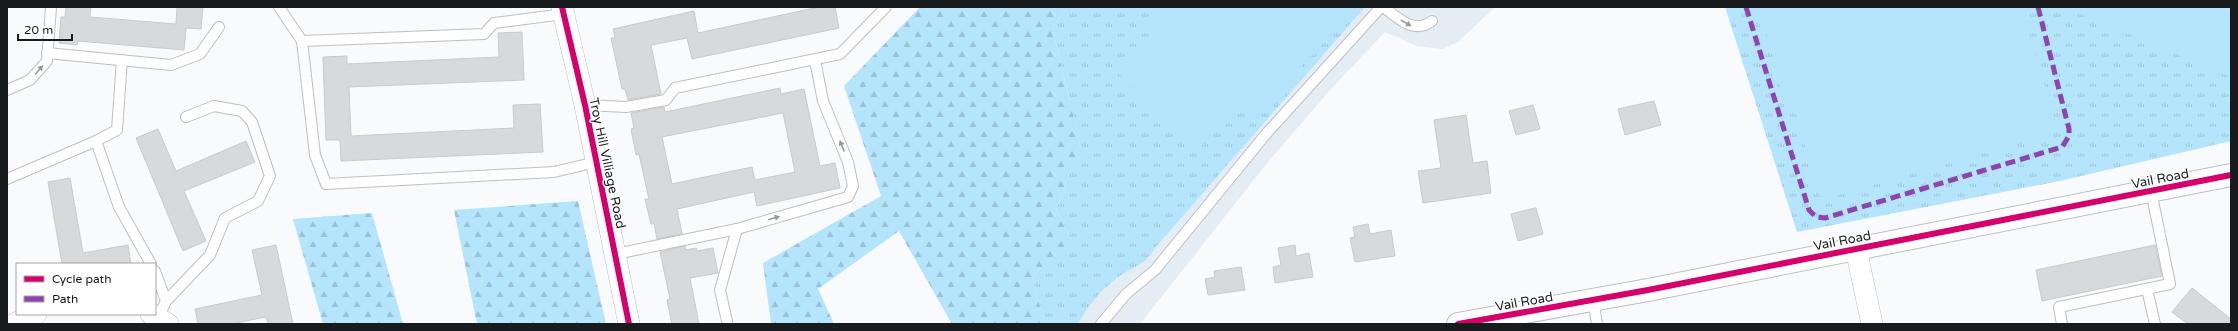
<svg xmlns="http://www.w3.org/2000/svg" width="2238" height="331" viewBox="0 0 2238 331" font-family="'Varela Round',sans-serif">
<defs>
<pattern id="forest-firs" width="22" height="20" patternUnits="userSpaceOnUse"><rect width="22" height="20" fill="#b5e4fd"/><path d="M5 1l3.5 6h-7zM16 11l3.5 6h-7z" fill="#9bc3d8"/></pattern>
<pattern id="park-tufts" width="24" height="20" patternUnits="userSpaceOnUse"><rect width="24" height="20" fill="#b5e4fd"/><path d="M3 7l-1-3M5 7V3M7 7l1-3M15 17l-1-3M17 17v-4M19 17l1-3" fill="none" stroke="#9bc3d8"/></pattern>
</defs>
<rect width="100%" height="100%" fill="#f8fafc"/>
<path fill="#e4edf3" d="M1068 7H1495L1458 42 1442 49 1417 46 1385 32 1330 90 1268 162 1140 324H1045L1032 277 1071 239Z"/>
<g fill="url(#forest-firs)">
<path d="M920 7H1068L1052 27 1080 144 1056 210 1071 239 1032 277 1045 324H952L899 231 818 289 834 324H771L763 263 881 196 844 86Z"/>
<path d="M578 201 606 324H477L454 210Z"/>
<path d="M372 213 403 324H323L293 219Z"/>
</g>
<g fill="url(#park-tufts)">
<path d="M1068 7H1365L1154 249C1146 265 1132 267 1118 277 1102 289 1087 306 1078 324H1045L1032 277 1071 239 1056 210 1080 144 1052 27Z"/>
<path d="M1725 7H2231V141L2060 181 1797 232Z"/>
</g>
<g fill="#b5e4fd">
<path d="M1156 7H1356L1252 120 1238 108 1195 153 1117 72 1135 50 1157 35 1143 21Z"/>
<path d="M1759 7H2022L2058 132 1821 200 1793 105 1786 107Z"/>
<path d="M2070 7H2231V77L2069 9Z"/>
</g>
<g fill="#d7d9db" stroke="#c9cacc" fill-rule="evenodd">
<path d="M66 7H91L90 17 176 24 177 7H203L201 29 186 28 184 50 78 41 77 45 59 43 61 17H65Z"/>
<path d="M819 7H835L839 28 692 59 687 38 651 45 661 94 628 100 625 89H622L611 38H615L613 29 694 11 698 33Z"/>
<path d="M522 32 524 80 349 87 351 136 514 128 513 105 540 104 543 152 341 161 340 140H326L323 57 347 56V64L499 57 498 33Z"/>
<path d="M780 88 781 94 804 89 820 166 835 163 840 188 757 206 754 192 677 209 682 234 657 239 654 224H651L645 199H649L639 154 636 155 631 129 634 128 631 113 664 107 665 112ZM783 113 795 172 755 180 752 167 672 184 662 137Z"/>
<path d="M1654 101 1661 125 1625 135 1618 109Z"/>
<path d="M1533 105 1540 129 1516 135 1509 111Z"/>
<path d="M1466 115 1473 163 1487 161 1491 193 1423 203 1418 171 1441 168 1434 120Z"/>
<path d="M158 129 176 171 246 141 255 162 184 191 206 241 183 251 136 138Z"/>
<path d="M70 178 83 253 128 245 131 264H62L48 182Z"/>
<path d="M1535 208H1536L1543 234 1518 241 1511 214Z"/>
<path d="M1368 224 1370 234 1391 230 1395 256 1355 262 1350 238 1355 237 1353 227Z"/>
<path d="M276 245 293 324H268L266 317 231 324H198L195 309 262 295 252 250Z"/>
<path d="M1295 245 1296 256 1309 253 1313 277 1275 283 1273 267 1281 265 1278 248Z"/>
<path d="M2155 245 2162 276 2042 301 2036 270Z"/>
<path d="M685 246 686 250 696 248 697 251 713 248 718 273 690 278 699 324H672L667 300 670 299 660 252Z"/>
<path d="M1241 267 1245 290 1208 295 1205 279 1215 277 1214 271Z"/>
<path d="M2192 288 2231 319V324H2188L2172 312Z"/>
</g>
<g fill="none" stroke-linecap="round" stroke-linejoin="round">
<g stroke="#bdc0c1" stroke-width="12">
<g id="lane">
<path d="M279 7 302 41 315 155 326 184 554 172 596 162"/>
<path d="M1383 7C1399 18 1413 35 1432 21"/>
<path d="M302 41 484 34 494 23 564 14"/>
<path d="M47 53 171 65 200 54 219 27"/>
<path d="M7 90 30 80 47 61 51 7"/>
<path d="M585 105 626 107 666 100 675 88 840 54 886 7"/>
<path d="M96 141 119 207 151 264"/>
<path d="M7 179 96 141 117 130 122 60"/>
<path d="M616 254 737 229 848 197 853 186 848 162 823 101 815 60"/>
<path d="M155 271 166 301 158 318"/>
<path d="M2147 289 2155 324"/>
<path d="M1593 299 1597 324"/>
<path d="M166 301 210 255 225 218 258 201 270 176 252 122 242 111 214 106 186 117"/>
<path d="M727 321 720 290 737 229"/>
<path d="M1101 324 1126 294 1155 270 1266 134 1381 7"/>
<path d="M2062 324 2059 307 2170 284 2151 191"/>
</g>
</g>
<g stroke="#bdc0c1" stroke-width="22">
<g id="street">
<path d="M562 7 585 105 629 324"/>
<path d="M1856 249 1872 324"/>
<path d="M151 314 168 324"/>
<path d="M14 324 36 314"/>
</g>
</g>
<g stroke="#bdc0c1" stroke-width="24">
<path id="secondary" d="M1458 324 1648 290 2231 175"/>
</g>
<use href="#lane" stroke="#fefeff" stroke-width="10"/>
<use href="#street" stroke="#fefeff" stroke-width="21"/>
<use href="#secondary" stroke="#fefeff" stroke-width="22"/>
<path stroke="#8e44ad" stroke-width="5" stroke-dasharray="10 5" stroke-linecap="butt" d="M1746 7 1809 210 1816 217 1825 218 2062 147 2069 136V129L2038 7"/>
<g stroke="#fff" stroke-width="8">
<g id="cycleway">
<path d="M562 7 585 105 629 324"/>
<path d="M1458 324 1648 290 2231 175"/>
</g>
</g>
<use href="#cycleway" stroke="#d6006c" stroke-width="6"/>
</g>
<defs><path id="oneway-solid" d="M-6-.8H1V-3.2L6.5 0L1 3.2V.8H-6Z"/></defs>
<g fill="#969899">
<use href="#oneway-solid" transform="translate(1406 23) rotate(29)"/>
<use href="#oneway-solid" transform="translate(39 70) rotate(-49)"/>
<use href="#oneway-solid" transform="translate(842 146) rotate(-112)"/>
<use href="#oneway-solid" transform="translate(774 218) rotate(-16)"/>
</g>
<g text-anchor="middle" stroke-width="3" stroke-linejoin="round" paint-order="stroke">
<g font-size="13" fill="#181b1c" stroke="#fff">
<text transform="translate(608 163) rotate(78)" y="5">Troy Hill Villiage Road</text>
<text transform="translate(2160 178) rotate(-11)" y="5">Vail Road</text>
<text transform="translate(1842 240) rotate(-11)" y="5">Vail Road</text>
<text transform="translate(1524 301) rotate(-10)" y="5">Vail Road</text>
</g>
</g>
<rect width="2238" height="331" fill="none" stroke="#181b1c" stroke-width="16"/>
<rect x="16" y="263" width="140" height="52" fill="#ffffff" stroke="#a3a4a4"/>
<rect x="24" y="276" width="20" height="6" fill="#d6006c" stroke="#a3a4a4"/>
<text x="52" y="283" font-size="12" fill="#181b1c">Cycle path</text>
<rect x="24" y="296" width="20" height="6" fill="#8e44ad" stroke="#a3a4a4"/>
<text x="52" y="303" font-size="12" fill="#181b1c">Path</text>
<path d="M18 34v6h54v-6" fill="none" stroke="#181b1c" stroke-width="2"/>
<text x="24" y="34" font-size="12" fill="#181b1c" stroke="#ffffff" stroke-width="3" paint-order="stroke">20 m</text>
</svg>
